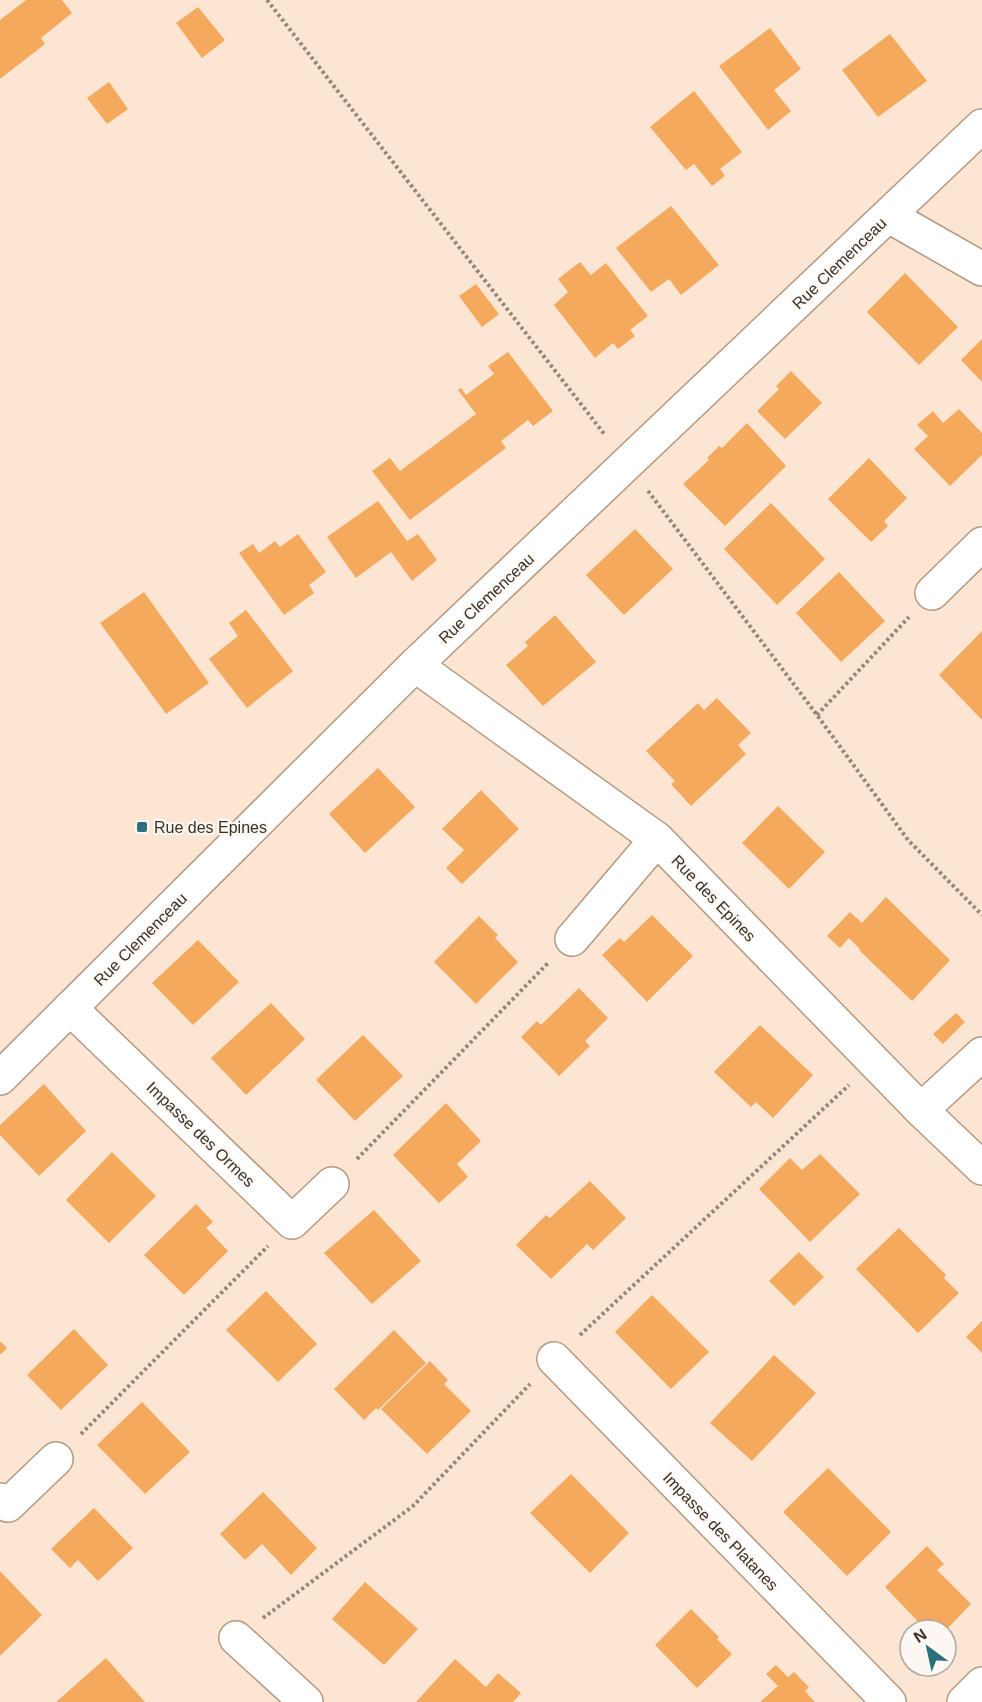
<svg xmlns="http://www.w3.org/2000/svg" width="982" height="1702" viewBox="0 0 982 1702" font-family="Helvetica,sans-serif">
<rect width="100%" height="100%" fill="#fce6d3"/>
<g fill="#f5a95c">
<path d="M26 0H62L72 13 41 38 45 44 0 79V20Z"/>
<path d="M198 7 225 40 202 58 176 23Z"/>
<path d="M770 28 801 69 774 90 791 111 768 130 719 66Z"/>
<path d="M890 34 927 81 878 117 842 70Z"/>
<path d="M109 82 128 109 107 124 87 98Z"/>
<path d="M694 91 742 152 720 169 725 176 712 186 694 164 686 170 650 127Z"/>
<path d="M671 206 719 265 681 295 669 279 651 292 616 248Z"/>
<path d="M580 262 591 275 606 263 648 316 630 330 635 336 618 349 613 343 595 358 554 305 568 292 558 279Z"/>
<path d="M905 273 958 327 919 365 867 312Z"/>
<path d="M476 284 499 314 482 327 459 296Z"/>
<path d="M982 339V382L961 360Z"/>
<path d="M508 352 553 411 533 426 528 420 501 441 506 448 410 520 372 471 390 458 400 471 476 414 458 390 461 388 466 395 494 374 488 366Z"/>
<path d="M791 371 822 403 785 439 757 411 779 389 776 386Z"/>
<path d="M959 409 982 433V455L950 486 914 449 928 436 917 425 933 411 943 423Z"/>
<path d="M747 423 786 466 725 526 683 484 709 460 707 458 719 446 722 448Z"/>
<path d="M869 458 907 498 884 521 888 526 871 542 828 499Z"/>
<path d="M378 501 407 541 418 534 437 560 412 581 391 552 356 578 327 537Z"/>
<path d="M771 503 825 559 777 605 724 549Z"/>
<path d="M635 529 673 569 624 615 586 575Z"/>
<path d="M298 534 326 572 309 585 314 593 284 615 239 553 253 544 259 553 275 541 280 547Z"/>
<path d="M839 572 885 621 841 662 796 613Z"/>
<path d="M144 592 209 683 166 714 100 623Z"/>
<path d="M246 610 293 671 247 708 209 659 238 636 229 623Z"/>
<path d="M555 615 596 662 543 706 506 665 528 646 525 642Z"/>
<path d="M982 631V720L939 675Z"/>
<path d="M717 698 751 733 738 745 746 754 691 806 671 784 675 781 646 751 698 703 704 710Z"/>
<path d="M378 768 415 807 365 853 329 814Z"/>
<path d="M481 790 519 829 462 884 446 868 464 850 442 829Z"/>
<path d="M778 806 825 852 789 889 742 843Z"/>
<path d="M886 897 950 960 912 1001 859 950 860 949 849 938 840 948 827 936 850 912 862 923Z"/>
<path d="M652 915 693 956 647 1002 602 955 620 938 624 942Z"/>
<path d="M479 916 498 935 495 938 518 962 476 1004 434 962Z"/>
<path d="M198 940 239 982 193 1025 152 983Z"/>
<path d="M579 988 608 1018 585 1041 590 1046 559 1076 521 1037 537 1021 541 1025Z"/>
<path d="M271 1003 305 1039 246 1095 211 1058Z"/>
<path d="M956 1013 965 1022 943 1044 933 1034Z"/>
<path d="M760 1025 813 1075 773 1118 756 1102 751 1107 714 1072Z"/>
<path d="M363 1035 403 1076 355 1121 316 1080Z"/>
<path d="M44 1084 86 1131 39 1176 0 1135V1125Z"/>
<path d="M446 1103 481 1141 457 1164 468 1177 439 1203 393 1155Z"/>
<path d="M112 1152 156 1196 109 1243 66 1200Z"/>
<path d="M820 1154 860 1194 810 1242 759 1189 790 1158 802 1170Z"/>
<path d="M590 1181 626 1218 593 1250 587 1244 551 1279 516 1245 546 1215 550 1218Z"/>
<path d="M196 1204 213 1222 206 1228 228 1251 184 1295 144 1255Z"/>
<path d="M374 1210 421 1261 372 1304 324 1253Z"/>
<path d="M899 1228 946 1275 944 1278 959 1293 918 1333 856 1269Z"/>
<path d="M799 1252 824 1277 794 1306 769 1281Z"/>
<path d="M266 1291 317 1344 278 1382 226 1330Z"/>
<path d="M652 1295 709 1352 671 1389 615 1332Z"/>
<path d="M982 1321V1353L966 1337Z"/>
<path d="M74 1329 108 1365 61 1410 27 1375Z"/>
<path d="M394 1330 426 1363 378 1410 376 1408 364 1420 334 1389Z"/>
<path d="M0 1341 7 1348 0 1355Z"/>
<path d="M774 1355 816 1393 752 1461 710 1423Z"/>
<path d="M430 1361 448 1380 444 1384 471 1411 427 1454 381 1409Z"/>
<path d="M142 1402 190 1452 145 1494 97 1445Z"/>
<path d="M828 1468 891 1532 847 1576 783 1512Z"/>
<path d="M571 1474 629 1533 590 1573 530 1513Z"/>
<path d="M263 1492 317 1548 291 1575 262 1544 245 1560 220 1534Z"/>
<path d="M94 1508 133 1548 98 1581 78 1560 70 1568 51 1549Z"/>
<path d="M927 1546 944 1564 937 1570 971 1604 946 1630H926L885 1587Z"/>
<path d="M0 1571 42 1615 0 1656Z"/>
<path d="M365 1582 418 1629 384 1665 332 1619Z"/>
<path d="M691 1609 719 1637 717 1639 732 1654 697 1688 655 1645Z"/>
<path d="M106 1658 145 1702H56Z"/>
<path d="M455 1659 486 1687 498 1673 521 1693 513 1702H416Z"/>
<path d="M776 1665 788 1677 794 1672 809 1687 805 1691 815 1702H760L778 1686 766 1674Z"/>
</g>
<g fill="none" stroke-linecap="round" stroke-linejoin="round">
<g stroke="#b39982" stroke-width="36">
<g id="street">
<path d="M889 216 982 269"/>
<path d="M932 593 982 544"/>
<path d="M415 665 657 839 921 1110 982 1168"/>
<path d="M572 939 657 839"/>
<path d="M70 1008 292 1222 332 1184"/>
<path d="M0 1078 415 665 982 126"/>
<path d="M921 1110 982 1054"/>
<path d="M554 1359 889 1702"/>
<path d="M0 1500 8 1505 56 1459"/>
<path d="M236 1638 306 1702"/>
<path d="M964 1702 982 1684"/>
</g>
</g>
<g stroke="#968678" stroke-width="4" stroke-dasharray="3 3" stroke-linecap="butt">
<path d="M267 0 605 435"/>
<path d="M648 491 817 715 908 840 982 915"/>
<path d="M817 715 909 617"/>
<path d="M357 1159 548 963"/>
<path d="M580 1335 849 1085"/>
<path d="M81 1434 268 1246"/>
<path d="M263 1618 413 1506 530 1384"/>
</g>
<use href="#street" stroke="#fff" stroke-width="33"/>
</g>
<rect fill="#29717d" stroke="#fcf7f2" stroke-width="2" x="136" y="821" width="12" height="12" rx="3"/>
<g text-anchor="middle" stroke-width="4.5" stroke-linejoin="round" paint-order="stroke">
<g font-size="16" fill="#3a3026" stroke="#fcf7f2">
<text transform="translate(839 263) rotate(-44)" y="6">Rue Clemenceau</text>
<text transform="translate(486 598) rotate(-43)" y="6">Rue Clemenceau</text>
<text transform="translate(714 898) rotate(46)" y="6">Rue des Epines</text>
<text transform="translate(140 939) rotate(-45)" y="6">Rue Clemenceau</text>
<text transform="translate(201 1134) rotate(44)" y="6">Impasse des Ormes</text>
<text transform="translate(721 1531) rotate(46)" y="6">Impasse des Platanes</text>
</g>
<g font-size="16" fill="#3a3026" stroke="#fcf7f2" text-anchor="start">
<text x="154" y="833">Rue des Epines</text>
</g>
</g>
<g transform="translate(928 1648) rotate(327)"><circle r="28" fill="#fcf7f2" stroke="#aea7a0" stroke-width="1.5"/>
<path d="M0-4.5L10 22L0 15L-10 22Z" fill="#29717d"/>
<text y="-9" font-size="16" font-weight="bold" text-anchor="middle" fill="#3a3026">N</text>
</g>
</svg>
